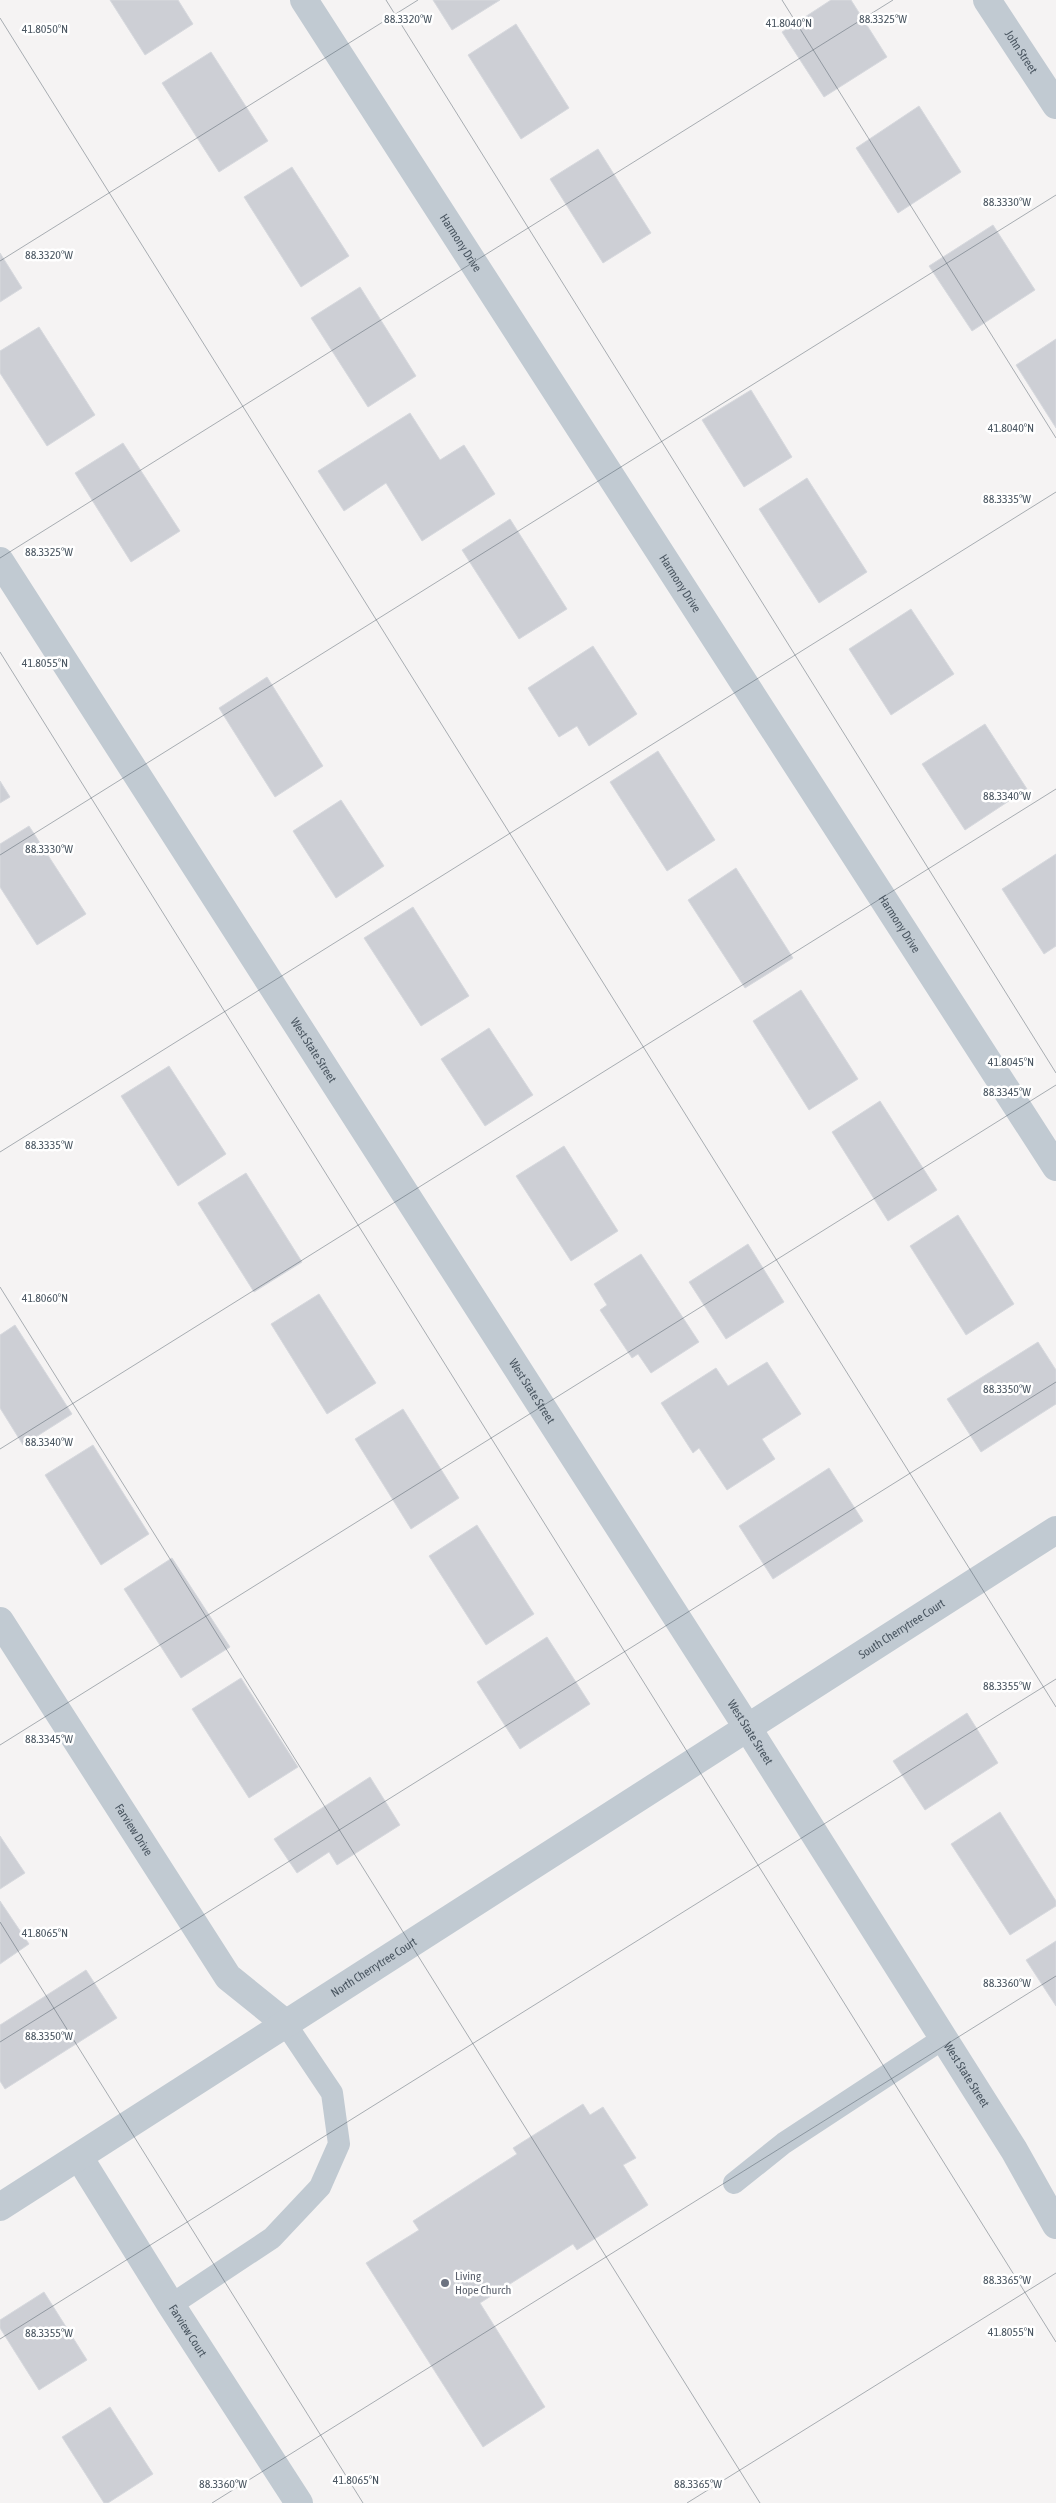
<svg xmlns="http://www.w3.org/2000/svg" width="1056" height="2503" viewBox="0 0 1056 2503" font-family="'Asap Condensed',sans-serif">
<rect width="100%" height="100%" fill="#f5f3f3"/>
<g fill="#cdcfd5" stroke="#d7d9de">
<path d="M110 0H178L193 24 145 55Z"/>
<path d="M433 0H500L452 30Z"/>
<path d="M831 0H851L887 57 824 97 782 32Z"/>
<path d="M516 24 569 108 521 139 468 55Z"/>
<path d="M211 52 268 141 219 172 162 83Z"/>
<path d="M919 106 961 172 898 213 856 148Z"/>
<path d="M598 149 651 233 603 263 550 179Z"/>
<path d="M292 167 349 256 301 287 244 197Z"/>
<path d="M993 225 1035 290 972 331 929 266Z"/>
<path d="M0 253 22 288 0 302Z"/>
<path d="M360 287 416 376 368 407 311 318Z"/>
<path d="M39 327 95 415 47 446 0 373V351Z"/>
<path d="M1056 339V428L1016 365Z"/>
<path d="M751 390 792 457 744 487 702 420Z"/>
<path d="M410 413 440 460 464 445 495 494 422 541 386 483 344 511 318 471Z"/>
<path d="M123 443 180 531 131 562 75 473Z"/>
<path d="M807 478 867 572 819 603 759 509Z"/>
<path d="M510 519 567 609 519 639 462 550Z"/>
<path d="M911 609 954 674 891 715 849 649Z"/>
<path d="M593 646 637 714 589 746 577 726 559 737 528 688Z"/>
<path d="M267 677 323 766 275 797 219 708Z"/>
<path d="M985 724 1027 789 965 830 922 764Z"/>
<path d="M658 751 715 840 667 871 610 782Z"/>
<path d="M0 781 10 797 0 803Z"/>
<path d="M341 800 384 866 336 898 293 831Z"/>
<path d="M29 826 86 914 37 945 0 887V844Z"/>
<path d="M1056 854V946L1044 954 1002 889Z"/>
<path d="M736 868 793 958 745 988 688 900Z"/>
<path d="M413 907 469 996 421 1026 364 938Z"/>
<path d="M801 990 858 1079 809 1110 753 1021Z"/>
<path d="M489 1028 533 1095 485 1126 441 1059Z"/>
<path d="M169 1066 226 1154 178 1186 121 1096Z"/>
<path d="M880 1101 937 1190 888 1221 832 1132Z"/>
<path d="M564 1146 618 1231 571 1261 516 1176Z"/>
<path d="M246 1173 302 1262 254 1292 198 1203Z"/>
<path d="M958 1215 1014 1304 966 1335 910 1246Z"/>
<path d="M748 1244 784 1302 726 1339 689 1282Z"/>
<path d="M641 1254 699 1342 651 1373 638 1354 632 1358 600 1310 607 1305 594 1284Z"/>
<path d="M319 1294 376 1383 327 1414 271 1324Z"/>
<path d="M15 1325 72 1414 23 1445 0 1408V1335Z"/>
<path d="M1038 1342 1056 1370V1404L981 1452 947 1399Z"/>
<path d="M767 1362 801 1414 762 1439 775 1459 727 1490 699 1448 693 1453 661 1403 716 1368 728 1386Z"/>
<path d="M403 1409 459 1498 411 1529 355 1439Z"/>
<path d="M93 1445 149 1534 101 1565 45 1475Z"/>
<path d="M829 1468 863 1521 773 1579 739 1526Z"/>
<path d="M477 1525 534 1614 486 1645 429 1556Z"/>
<path d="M172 1558 230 1647 181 1678 124 1589Z"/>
<path d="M547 1637 590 1704 520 1749 477 1682Z"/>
<path d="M241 1678 298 1767 249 1798 192 1709Z"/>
<path d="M967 1713 998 1763 925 1810 893 1761Z"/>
<path d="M370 1777 400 1825 337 1865 329 1852 297 1873 274 1839Z"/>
<path d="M1000 1812 1056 1901V1906L1010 1935 951 1844Z"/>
<path d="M0 1836 25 1873 0 1889Z"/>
<path d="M0 1901 29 1944 0 1964Z"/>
<path d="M1056 1941V2006L1026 1960Z"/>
<path d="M86 1970 117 2018 5 2089 0 2081V2025Z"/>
<path d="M583 2104 590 2115 603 2107 636 2158 623 2165 648 2205 577 2250 573 2244 480 2303 545 2407 483 2447 366 2263 419 2230 413 2221 517 2154 513 2148Z"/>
<path d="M44 2292 87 2360 39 2390 0 2328V2320Z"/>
<path d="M110 2407 153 2474 108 2503H104L62 2437Z"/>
</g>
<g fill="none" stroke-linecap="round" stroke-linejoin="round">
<g stroke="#c1cad2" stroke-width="22">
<path d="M734 2183 784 2143 944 2038"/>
<path d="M171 2305 272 2238 320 2187 339 2144 332 2093 285 2023"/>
</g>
<g stroke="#c1cad2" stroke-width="28">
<path id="s1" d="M304 0 1056 1167"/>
<path id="s2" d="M987 0 1056 105"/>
<path id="s3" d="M0 561 747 1727 1014 2150 1056 2225"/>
<path id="s4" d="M0 1621 228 1977 285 2023"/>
<path id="s5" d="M79 2157 171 2305 299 2503"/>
<path id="s6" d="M0 2207 1056 1530"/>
</g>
</g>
<path fill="none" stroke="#4a5661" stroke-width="1" stroke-opacity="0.45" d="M386 0 1056 1073M782 0 1056 438M0 18 1056 1707M0 261 418 0M0 558 893 0M0 652 1056 2342M0 855 1056 195M0 1152 1056 492M0 1287 760 2503M0 1449 1056 789M0 1745 1056 1085M0 1922 363 2503M0 2042 1056 1382M0 2339 1056 1679M212 2503 1056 1976M687 2503 1056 2273"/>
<circle fill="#6b7280" stroke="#fff" stroke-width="2" cx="445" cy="2283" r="5"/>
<g text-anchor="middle" stroke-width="5" stroke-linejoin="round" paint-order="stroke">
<g font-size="12" fill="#4a5661" stroke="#fff">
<text dy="4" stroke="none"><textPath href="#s2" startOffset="62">John Street</textPath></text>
<text dy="4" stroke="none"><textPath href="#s1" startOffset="289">Harmony Drive</textPath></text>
<text dy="4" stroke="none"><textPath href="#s1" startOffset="694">Harmony Drive</textPath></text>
<text dy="4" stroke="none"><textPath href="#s1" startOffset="1099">Harmony Drive</textPath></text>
<text dy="4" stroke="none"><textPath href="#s3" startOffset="581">West State Street</textPath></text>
<text dy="4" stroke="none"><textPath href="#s3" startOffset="986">West State Street</textPath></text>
<text dy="4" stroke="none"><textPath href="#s6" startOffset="1071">South Cherrytree Court</textPath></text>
<text dy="4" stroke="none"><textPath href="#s3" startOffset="1391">West State Street</textPath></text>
<text dy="4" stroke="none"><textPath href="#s4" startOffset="248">Farview Drive</textPath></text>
<text dy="4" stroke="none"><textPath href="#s6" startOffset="444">North Cherrytree Court</textPath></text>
<text dy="4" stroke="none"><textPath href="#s3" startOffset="1796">West State Street</textPath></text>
<text dy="4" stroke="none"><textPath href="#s5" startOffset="205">Farview Court</textPath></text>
</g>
<g font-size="12" fill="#5b616d" stroke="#fff" text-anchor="start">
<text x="455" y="2280">Living<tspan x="455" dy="14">Hope Church</tspan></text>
</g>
</g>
<g font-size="12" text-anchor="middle" fill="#4a5661" stroke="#fff" stroke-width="5" stroke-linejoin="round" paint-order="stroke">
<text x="408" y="23">88.3320°W</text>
<text x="883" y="23">88.3325°W</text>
<text x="789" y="27">41.8040°N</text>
<text x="45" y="33">41.8050°N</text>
<text x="1007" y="206">88.3330°W</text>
<text x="49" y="259">88.3320°W</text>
<text x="1011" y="432">41.8040°N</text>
<text x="1007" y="503">88.3335°W</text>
<text x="49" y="556">88.3325°W</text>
<text x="45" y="667">41.8055°N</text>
<text x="1007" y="800">88.3340°W</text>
<text x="49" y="853">88.3330°W</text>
<text x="1011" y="1066">41.8045°N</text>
<text x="1007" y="1096">88.3345°W</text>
<text x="49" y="1149">88.3335°W</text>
<text x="45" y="1302">41.8060°N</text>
<text x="1007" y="1393">88.3350°W</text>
<text x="49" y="1446">88.3340°W</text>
<text x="1007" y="1690">88.3355°W</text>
<text x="49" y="1743">88.3345°W</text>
<text x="45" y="1937">41.8065°N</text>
<text x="1007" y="1987">88.3360°W</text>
<text x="49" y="2040">88.3350°W</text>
<text x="1007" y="2284">88.3365°W</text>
<text x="1011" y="2336">41.8055°N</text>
<text x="49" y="2337">88.3355°W</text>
<text x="356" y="2484">41.8065°N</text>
<text x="223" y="2488">88.3360°W</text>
<text x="698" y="2488">88.3365°W</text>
</g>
</svg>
